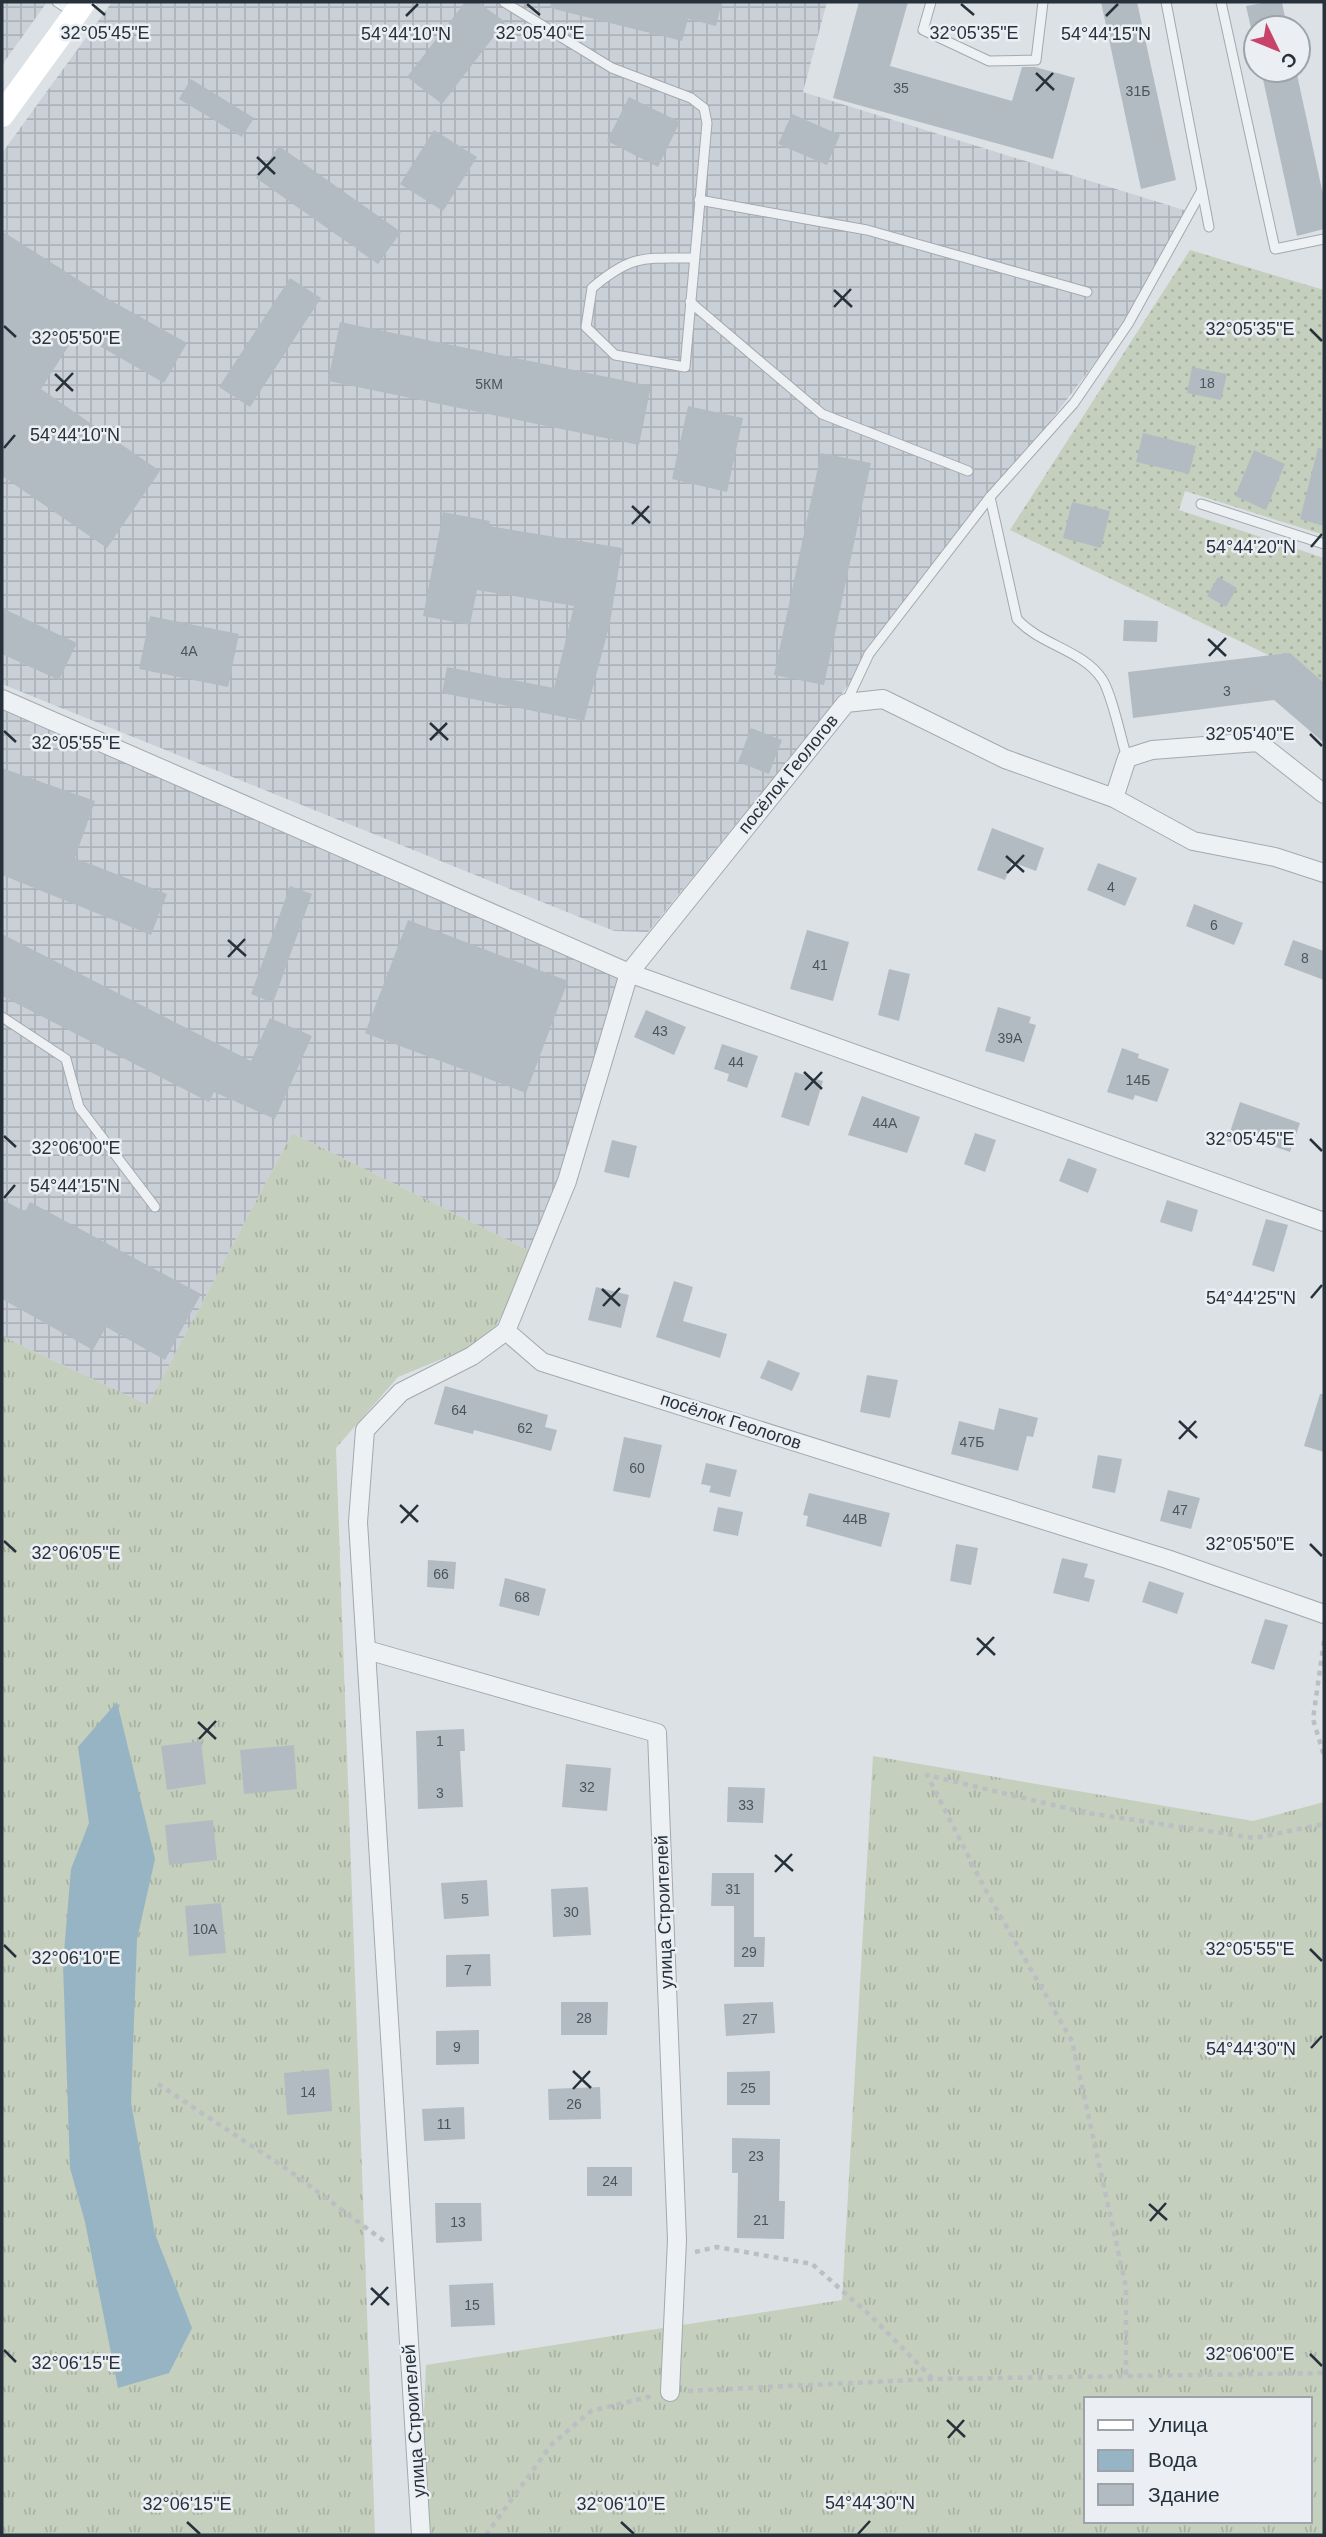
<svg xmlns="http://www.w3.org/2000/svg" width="1326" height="2537" viewBox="0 0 1326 2537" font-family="Helvetica,sans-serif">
<defs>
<pattern id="industrial-grid" width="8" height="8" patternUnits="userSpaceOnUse" patternTransform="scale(1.75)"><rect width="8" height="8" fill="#cad0d7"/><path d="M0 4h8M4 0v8" fill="none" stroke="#adb3b9"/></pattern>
<pattern id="grass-tufts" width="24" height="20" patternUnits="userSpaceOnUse" patternTransform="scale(1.75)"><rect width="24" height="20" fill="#c4cfbd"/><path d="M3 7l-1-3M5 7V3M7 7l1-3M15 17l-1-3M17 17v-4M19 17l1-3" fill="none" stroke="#a8b2a3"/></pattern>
<pattern id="garden-dots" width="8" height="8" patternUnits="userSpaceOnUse" patternTransform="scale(1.75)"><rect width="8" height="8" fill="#c4cfbd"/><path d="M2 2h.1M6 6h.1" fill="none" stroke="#a8b2a3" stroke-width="1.8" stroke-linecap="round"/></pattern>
</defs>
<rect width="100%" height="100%" fill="#dce1e5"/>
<g fill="url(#industrial-grid)">
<path d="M2 2H47L2 65Z"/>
<path d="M112 2H827L803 92 1187 211 1130 317 839 697 648 932 614 931 2 684V153Z"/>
<path d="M2 701 633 980 536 1254 292 1133 148 1405 2 1336Z"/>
</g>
<g fill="url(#grass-tufts)" fill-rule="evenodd">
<path d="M292 1133 536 1254 488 1340 398 1377 336 1448 375 2535H2V1336L148 1405Z"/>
<path d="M873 1756 1253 1821 1324 1802V2535H419L426 2365 842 2300ZM1086 2399H1310V2521H1086Z"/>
</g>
<path fill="url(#garden-dots)" d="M1190 250 1324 290V535L1185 491 1179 510 1324 558V682L1010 530Z"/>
<path fill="#97b4c5" d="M117 1702 155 1859 137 1939 131 2103 155 2234 192 2328 169 2373 118 2388 85 2222 70 2168 63 1964 71 1869 89 1823 78 1747Z"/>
<g fill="#b3bbc2">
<path d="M465 2H478L505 22 442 104 407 77Z"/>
<path d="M551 2H722L716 26 688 19 682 41 550 8Z"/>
<path d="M859 2H908L890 66 1012 101 1022 67H1035L1075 78 1053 159 833 98Z"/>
<path d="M1101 2H1137L1176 180 1141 189Z"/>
<path d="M1268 2H1282L1287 28H1251L1246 6Z"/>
<path d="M1261 70H1296L1324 199V229L1297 236Z"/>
<path d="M191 79 254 118 242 137 179 99Z"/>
<path d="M629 97 680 122 658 167 607 141Z"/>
<path d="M792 114 840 135 827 165 778 144Z"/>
<path d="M434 130 477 157 443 211 400 184Z"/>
<path d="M279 146 401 232 378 264 355 248 356 244 354 247 256 178Z"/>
<path d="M2 231 110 300 187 343 164 383 77 333 41 389 160 471 107 548 2 476Z"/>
<path d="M290 278 321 298 250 407 219 387Z"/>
<path d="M340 322 651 386 639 445 328 381Z"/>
<path d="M1192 367 1227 374 1221 400 1187 393Z"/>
<path d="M688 406 743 418 727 492 672 479Z"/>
<path d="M1143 433 1196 446 1189 474 1136 462Z"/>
<path d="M1318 448 1324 449V526L1300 519Z"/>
<path d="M1254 450 1285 464 1266 510 1235 496Z"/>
<path d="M821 453 871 463 824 685 774 675Z"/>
<path d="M1072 502 1110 511 1101 548 1063 538Z"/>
<path d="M443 512 490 521 489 526 622 548 610 623 584 721 442 693 447 667 554 688 574 606 477 590 470 625 423 616Z"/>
<path d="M1218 577 1237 588 1226 607 1207 596Z"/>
<path d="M2 608 77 643 59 680 2 654Z"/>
<path d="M150 616 239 634 228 687 139 669Z"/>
<path d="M1124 620 1158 621 1157 642 1123 641Z"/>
<path d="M1290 653 1324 683V743L1274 700 1133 718 1128 672Z"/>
<path d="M751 728 782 740 769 774 738 762Z"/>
<path d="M2 768 95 801 75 858 167 894 151 935 2 875Z"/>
<path d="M992 828 1044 848 1036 871 1012 862 1005 880 977 870Z"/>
<path d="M1098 863 1137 878 1125 906 1087 890Z"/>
<path d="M290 886 312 894 273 1003 251 994Z"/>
<path d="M1194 904 1243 923 1234 945 1186 926Z"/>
<path d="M408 920 568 981 526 1093 365 1033Z"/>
<path d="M807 930 849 942 833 1001 790 989Z"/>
<path d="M2 934 251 1061 270 1018 312 1036 275 1119 214 1092 209 1102 2 996Z"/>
<path d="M1293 940 1324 951V980L1284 965Z"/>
<path d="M889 969 910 974 899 1021 878 1015Z"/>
<path d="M998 1007 1031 1017 1029 1023 1036 1025 1024 1062 985 1051Z"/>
<path d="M646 1010 686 1027 674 1055 634 1037Z"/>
<path d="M722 1044 758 1056 747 1088 727 1081 729 1074 714 1069Z"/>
<path d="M1122 1048 1139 1054 1138 1058 1169 1069 1157 1102 1135 1095 1133 1100 1107 1092Z"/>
<path d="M795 1072 823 1081 809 1126 781 1117Z"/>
<path d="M862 1096 920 1117 907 1153 848 1135Z"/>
<path d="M1240 1102 1300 1123 1290 1152 1253 1139 1249 1148 1227 1141Z"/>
<path d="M975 1133 996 1140 985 1172 964 1164Z"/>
<path d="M612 1140 637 1146 629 1178 604 1172Z"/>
<path d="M1068 1158 1097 1169 1088 1193 1059 1181Z"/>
<path d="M2 1199 25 1212 30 1202 201 1294 165 1360 106 1327 93 1350 2 1299Z"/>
<path d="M1167 1200 1198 1210 1192 1232 1160 1222Z"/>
<path d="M1266 1219 1288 1225 1274 1272 1252 1265Z"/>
<path d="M674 1281 693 1287 683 1321 727 1334 720 1358 656 1337Z"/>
<path d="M596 1287 629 1295 621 1328 588 1320Z"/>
<path d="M768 1360 800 1373 792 1391 760 1378Z"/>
<path d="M867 1375 898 1380 890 1418 860 1412Z"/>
<path d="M445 1386 548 1415 545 1427 557 1430 551 1451 474 1430 473 1434 434 1424Z"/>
<path d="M1320 1394H1324V1452L1304 1446Z"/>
<path d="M999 1408 1038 1418 1033 1437 1027 1436 1018 1471 951 1454 959 1421 994 1430Z"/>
<path d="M624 1437 662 1445 650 1498 613 1491Z"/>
<path d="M1098 1455 1122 1459 1115 1493 1092 1488Z"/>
<path d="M706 1463 737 1470 730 1497 709 1492 711 1486 701 1484Z"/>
<path d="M1168 1490 1200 1498 1191 1529 1160 1521Z"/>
<path d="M809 1493 890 1513 881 1547 806 1526 808 1516 803 1515Z"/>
<path d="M718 1507 743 1512 738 1536 713 1531Z"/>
<path d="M956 1544 978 1548 971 1585 950 1581Z"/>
<path d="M1062 1558 1088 1564 1084 1577 1095 1580 1089 1602 1053 1593Z"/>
<path d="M428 1560 456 1562 454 1589 427 1587Z"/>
<path d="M505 1578 546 1589 539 1616 499 1606Z"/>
<path d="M1149 1581 1184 1593 1177 1614 1142 1602Z"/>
<path d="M1265 1619 1288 1625 1274 1670 1251 1663Z"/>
<path d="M464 1729 465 1751H460L463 1807 418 1809 416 1731Z"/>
<path d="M201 1741 206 1784 167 1790 161 1746Z"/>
<path d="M294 1745 297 1789 244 1794 240 1750Z"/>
<path d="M566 1764 611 1768 607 1811 562 1807Z"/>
<path d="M728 1787 765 1788 763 1823 727 1822Z"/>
<path d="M213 1820 217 1860 169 1865 165 1825Z"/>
<path d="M712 1873H754V1937H765L764 1967H734V1906H711Z"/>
<path d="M487 1880 489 1916 444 1919 441 1883Z"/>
<path d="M588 1887 591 1935 553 1937 551 1889Z"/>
<path d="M221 1903 226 1953 189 1956 185 1906Z"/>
<path d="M490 1954 491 1986 446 1987V1955Z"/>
<path d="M561 2002H608L607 2035H561Z"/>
<path d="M773 2002 775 2033 726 2036 724 2004Z"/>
<path d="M479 2030V2064L436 2065V2031Z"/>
<path d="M329 2069 332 2111 287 2115 284 2073Z"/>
<path d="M770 2071V2105H727V2072Z"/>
<path d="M600 2087 601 2119 549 2120 548 2089Z"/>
<path d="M464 2107 465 2139 424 2141 422 2109Z"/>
<path d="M732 2138 780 2139 779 2201H785L784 2239 737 2238 738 2173H732Z"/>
<rect x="587" y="2167" width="45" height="29"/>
<path d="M435 2203H481L482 2241 436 2243Z"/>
<path d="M493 2283 495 2325 451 2327 449 2285Z"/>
</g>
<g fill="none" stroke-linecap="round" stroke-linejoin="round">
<g stroke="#a2a9af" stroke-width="11">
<g id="lane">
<path d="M57 2 74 13"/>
<path d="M504 2 612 68 691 98 704 108 707 123 685 367 615 355 586 327 592 288C632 254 644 258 694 258"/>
<path d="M931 2 923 30 989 61 1036 60 1043 2"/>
<path d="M1166 2 1209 227"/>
<path d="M1221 2 1275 249 1324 239"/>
<path d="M699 200 867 230 1087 292"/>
<path d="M690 302 822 414 968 471"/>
<path d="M1201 504 1324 544"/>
<path d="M846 703 869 654 990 497"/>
<path d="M1127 758C1121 739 1112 694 1102 679 1083 650 1040 645 1017 619L990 497 1074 403 1128 324 1202 190"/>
<path d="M2 1017 66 1059 79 1107 155 1207"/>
</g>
</g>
<g stroke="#a2a9af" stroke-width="20">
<g id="street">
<path d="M2 699 629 973 1324 1222"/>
<path d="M1114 798 1127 758 1152 750 1258 742 1324 794"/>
<path d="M1324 873 1275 857 1193 841 1114 798 1005 759 883 699 846 703 629 973 567 1181 506 1331 542 1362 1167 1559 1324 1614"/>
<path d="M367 1650 657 1733 677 2240 670 2392"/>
<path d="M421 2535 358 1522 365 1430 401 1392 472 1356 506 1331"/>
</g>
</g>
<g stroke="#babfc4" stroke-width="4.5" stroke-dasharray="5 5" stroke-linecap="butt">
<path d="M1324 1641 1313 1719 1324 1756"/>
<path d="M158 2084 284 2167 384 2241"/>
<path d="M695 2252 717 2247 812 2264 871 2316 932 2378"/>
<path d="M1126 2375V2287L1072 2041 985 1889 927 1775 1087 1813 1255 1838 1324 1824"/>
<path d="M688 2391 933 2379 1324 2373"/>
<path d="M486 2535 551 2445 591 2411 652 2396"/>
</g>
<use href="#lane" stroke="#eef1f4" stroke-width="9"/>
<use href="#street" stroke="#eef1f4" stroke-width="18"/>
<path stroke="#fff" stroke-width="24" d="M2 115 84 2"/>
</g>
<path fill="none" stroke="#26313b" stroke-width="2.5" d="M92 4 105 15M527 4 540 15M961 4 974 15M406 16 418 4M1106 16 1118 4M1036 73 1054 90M1036 91 1053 73M257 157 275 174M258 175 275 157M834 290 852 307M834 307 851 289M4 326 16 337M1310 329 1322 341M55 374 73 391M56 391 73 373M4 448 15 435M632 506 650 523M632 524 649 506M1311 547 1322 534M1208 639 1226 656M1209 656 1226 638M430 723 448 740M4 731 16 742M1310 734 1322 746M430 740 447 723M1006 856 1024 872M1007 873 1024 855M228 940 246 956M228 957 245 939M804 1072 822 1089M805 1090 822 1072M4 1136 16 1147M1310 1139 1322 1151M4 1198 15 1185M602 1289 620 1306M1311 1298 1322 1285M603 1306 620 1288M1179 1421 1197 1438M1179 1439 1196 1421M400 1505 418 1522M401 1523 418 1505M4 1541 16 1552M1310 1544 1322 1556M977 1638 995 1655M977 1655 994 1637M198 1722 216 1739M199 1739 216 1721M775 1855 793 1871M775 1872 792 1854M4 1945 16 1957M1310 1949 1322 1961M1311 2048 1322 2036M573 2071 591 2088M573 2089 590 2071M1149 2204 1167 2220M1150 2221 1166 2203M371 2288 389 2305M371 2305 388 2287M4 2350 16 2362M1310 2354 1322 2366M947 2420 965 2437M948 2438 964 2420M187 2522 200 2534M621 2522 634 2534M858 2534 870 2521"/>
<g text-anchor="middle" stroke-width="5" stroke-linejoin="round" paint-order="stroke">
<g font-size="14" fill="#49545d">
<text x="901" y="93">35</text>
<text x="1138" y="96">31Б</text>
<text x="1207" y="388">18</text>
<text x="489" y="389">5КМ</text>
<text x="189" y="656">4А</text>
<text x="1227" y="696">3</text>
<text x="1111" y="892">4</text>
<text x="1214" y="930">6</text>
<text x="1305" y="963">8</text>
<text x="820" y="970">41</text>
<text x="660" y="1036">43</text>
<text x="1010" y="1043">39А</text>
<text x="736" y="1067">44</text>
<text x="1138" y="1085">14Б</text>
<text x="885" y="1128">44А</text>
<text x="459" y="1415">64</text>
<text x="525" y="1433">62</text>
<text x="972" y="1447">47Б</text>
<text x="637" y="1473">60</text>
<text x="1180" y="1515">47</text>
<text x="855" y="1524">44В</text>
<text x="441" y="1579">66</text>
<text x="522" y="1602">68</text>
<text x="440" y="1746">1</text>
<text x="587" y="1792">32</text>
<text x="440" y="1798">3</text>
<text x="746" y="1810">33</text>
<text x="733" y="1894">31</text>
<text x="465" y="1904">5</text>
<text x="571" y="1917">30</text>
<text x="205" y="1934">10А</text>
<text x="749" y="1957">29</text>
<text x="468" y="1975">7</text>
<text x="584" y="2023">28</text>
<text x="750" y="2024">27</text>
<text x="457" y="2052">9</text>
<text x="748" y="2093">25</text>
<text x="308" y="2097">14</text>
<text x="574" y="2109">26</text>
<text x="444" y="2129">11</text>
<text x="756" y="2161">23</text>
<text x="610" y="2186">24</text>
<text x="761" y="2225">21</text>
<text x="458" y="2227">13</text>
<text x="472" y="2310">15</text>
</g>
<g font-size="18" fill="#26313b" stroke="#ebeff3">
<text transform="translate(788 774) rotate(-51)" y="6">посёлок Геологов</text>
<text transform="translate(731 1421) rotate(18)" y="6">посёлок Геологов</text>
<text transform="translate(664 1912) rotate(-92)" y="6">улица Строителей</text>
<text transform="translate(414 2421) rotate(-94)" y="6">улица Строителей</text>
</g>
</g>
<g font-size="18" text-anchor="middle" fill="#26313b" stroke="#ebeff3" stroke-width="5" stroke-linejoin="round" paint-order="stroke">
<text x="974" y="39">32°05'35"E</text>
<text x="105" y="39">32°05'45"E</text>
<text x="540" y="39">32°05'40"E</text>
<text x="406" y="40">54°44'10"N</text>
<text x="1106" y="40">54°44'15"N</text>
<text x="1250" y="335">32°05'35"E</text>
<text x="76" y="344">32°05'50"E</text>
<text x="75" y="441">54°44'10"N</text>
<text x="1251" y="553">54°44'20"N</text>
<text x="1250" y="740">32°05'40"E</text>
<text x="76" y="749">32°05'55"E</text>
<text x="1250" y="1145">32°05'45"E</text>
<text x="76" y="1154">32°06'00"E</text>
<text x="75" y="1192">54°44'15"N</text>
<text x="1251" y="1304">54°44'25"N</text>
<text x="1250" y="1550">32°05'50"E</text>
<text x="76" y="1559">32°06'05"E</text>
<text x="1250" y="1955">32°05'55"E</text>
<text x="76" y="1964">32°06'10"E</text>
<text x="1251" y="2055">54°44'30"N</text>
<text x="1250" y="2360">32°06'00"E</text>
<text x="76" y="2369">32°06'15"E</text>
<text x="870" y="2509">54°44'30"N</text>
<text x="187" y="2510">32°06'15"E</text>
<text x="621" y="2510">32°06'10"E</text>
</g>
<rect width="1326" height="2537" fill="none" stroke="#26313b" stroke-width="7"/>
<rect x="1084" y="2397" width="228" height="126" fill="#ebeff3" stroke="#9ca3a9" stroke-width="2"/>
<rect x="1098" y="2420" width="35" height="10" fill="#ffffff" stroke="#9ca3a9" stroke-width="2"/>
<text x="1148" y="2432" font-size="21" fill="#26313b">Улица</text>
<rect x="1098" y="2450" width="35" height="21" fill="#97b4c5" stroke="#9ca3a9" stroke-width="2"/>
<text x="1148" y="2467" font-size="21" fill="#26313b">Вода</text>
<rect x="1098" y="2484" width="35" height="21" fill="#b3bbc2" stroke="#9ca3a9" stroke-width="2"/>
<text x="1148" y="2502" font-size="21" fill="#26313b">Здание</text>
<g transform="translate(1277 49) rotate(133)"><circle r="33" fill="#ebeff3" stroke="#9ca3a9" stroke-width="2"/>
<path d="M0-5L12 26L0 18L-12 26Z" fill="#c84369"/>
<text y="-10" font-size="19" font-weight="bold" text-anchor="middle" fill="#26313b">С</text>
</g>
</svg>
